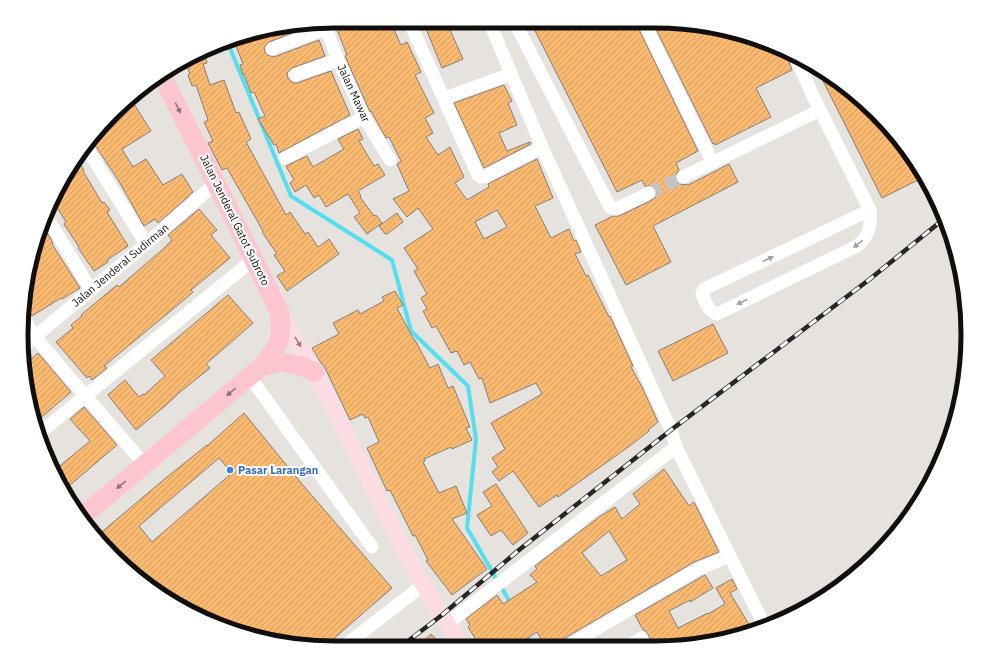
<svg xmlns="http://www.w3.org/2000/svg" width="989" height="669" viewBox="0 0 989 669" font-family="'IBM Plex Sans',sans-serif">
<defs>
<pattern id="building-hatch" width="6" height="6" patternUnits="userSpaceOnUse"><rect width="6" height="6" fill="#fcb96f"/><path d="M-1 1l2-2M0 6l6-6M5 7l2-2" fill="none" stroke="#d79e5f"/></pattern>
</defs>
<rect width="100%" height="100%" fill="#e6e2de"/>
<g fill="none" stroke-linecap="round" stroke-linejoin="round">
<g stroke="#54deef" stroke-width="4">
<path d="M227 41 291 196 392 260 411 331 468 386 476 439 467 528 511 604"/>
<path d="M525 634 531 648"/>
</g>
</g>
<g fill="url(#building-hatch)" stroke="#837f7b" fill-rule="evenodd">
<path d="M337 21H390L401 45 407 42 421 72 415 75 434 113 425 118 433 133 426 137 438 155 450 147 464 177 455 183 467 200 489 187 488 184 537 159 553 198 535 206 551 238 569 229 574 241 576 240 581 252 575 254 586 276 588 275 609 317 610 316 633 366 631 367 642 387 658 422 648 430 649 431 631 445 558 497 557 495 539 507 513 471 499 481 492 472 498 467 492 458 505 449 491 423 542 394 536 383 490 403 482 378 479 379 470 362 464 365 457 351 451 353 436 326 432 328 423 311 427 309 421 298 427 294 414 271 418 269 404 248 433 229 418 208 407 217 393 199 409 191 397 164 401 161 389 137 386 138 371 111 370 112 345 56 347 55 336 27ZM497 210 507 227 484 239 475 222Z"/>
<path d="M423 21H446L463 59 442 68Z"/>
<path d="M530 21H635L698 151 676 163 679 170 675 176 676 181 679 184 688 185 729 164 738 182 653 226 671 262 626 285 595 225 613 216H619L652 200 656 197V190L653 186H645L642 180 617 192Z"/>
<path d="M652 21 715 27 787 51V57L792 70 756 88 771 117 715 145 714 143 713 144Z"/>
<path d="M313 25 269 42 264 47 265 52 267 55 274 57 319 40 325 56 292 68 287 73 288 78 293 83H297L331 71 350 115 279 153 276 144 274 145 258 119 265 116 254 92 251 93 244 74 243 75 240 65 243 64 233 38Z"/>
<path d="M204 52 207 63 203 64 210 85 224 80 236 113 239 112 251 139 246 142 286 215 290 212 305 234 308 232 318 247 329 239 339 254 287 291 277 276 285 271 274 255 277 254 262 232 263 231 227 168 222 170 208 143 213 141 204 122 208 120 196 85 192 86 188 75 190 74 185 62Z"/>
<path d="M818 71 876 113 915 160 924 177 882 198Z"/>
<path d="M504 85 512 101 508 103 517 125 499 133 507 151 530 142 531 144 484 168 454 103Z"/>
<path d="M134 104 151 131 122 149 133 167 146 159 163 185 182 174 193 192 188 196V197L158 223 155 219 144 226 120 183 91 139 117 115Z"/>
<path d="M358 129 363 139 359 141 374 166 378 164 385 175 358 191 361 196 360 197 374 216 376 215 382 223 367 234 354 217 360 213 348 194 326 207 319 195 314 198 306 185 295 192 290 183 294 180 286 166 307 156 313 167 344 149 338 139Z"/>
<path d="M77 159 84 170 83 171 102 203 104 202 110 210 107 212 128 246 107 260 108 262 94 271 78 248 79 247 64 224 66 222 53 201Z"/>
<path d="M199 209 217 230 211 235 230 258 191 290 193 292 179 304 104 366 107 368 92 380 89 376 87 378 56 342 73 328 71 325 82 316 81 315 117 285 119 287 162 250 172 240 168 235Z"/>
<path d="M397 213 403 222 387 234H385L379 226Z"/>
<path d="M42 228 47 235 48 234 53 243 52 244 80 288 62 299 61 298 32 316 29 311 23 307Z"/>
<path d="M395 291 403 305 397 308 414 340H415L430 368 438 364 448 388 453 386 470 427 466 428 472 440 452 449 451 447 424 459 425 461 423 462 439 493 456 486 467 513 452 519 487 569 452 595 426 561 428 560 415 535 413 536 390 490 387 491 367 448 379 442 368 417 365 418 363 414 350 420 324 366 321 363 312 348 339 334 333 323 358 310 360 314 384 301 382 297Z"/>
<path d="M228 295 253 323 206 364 210 368 180 392 165 406 136 430 108 395 125 380 139 397 143 394 144 395 165 376 151 360Z"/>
<path d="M713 324 728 353 673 381 658 351Z"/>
<path d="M38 353 71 392 37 421 27 396 25 365Z"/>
<path d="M84 407 117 445 63 491 55 470 90 441 70 419Z"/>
<path d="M244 413 301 483 392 588 324 647 274 642 196 616 113 556 97 536 167 477 207 445V446ZM219 458 232 473 152 542 139 526Z"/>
<path d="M664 469 689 506 694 502 719 552 694 562 560 641 557 644 556 648H546L537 632 513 648H481L468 627 470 625 466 619 497 595 503 604 537 582 530 575 537 569 535 566 599 517 615 507 622 519 640 504 633 494ZM609 531 627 560 601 576 582 553Z"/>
<path d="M496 484 528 533 513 545 501 530 491 536 477 515 492 506 483 492Z"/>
<path d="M705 575 713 588 690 602V600L669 611 678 628 708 613V614L725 604 716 588 732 579 737 589 730 593 753 631 716 642 654 648H640L649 642 650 638 646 631 643 630 635 615Z"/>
<path d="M431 634 444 648H416Z"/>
</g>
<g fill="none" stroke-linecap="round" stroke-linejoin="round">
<path stroke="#c6c2bf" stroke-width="13" stroke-dasharray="13 6" stroke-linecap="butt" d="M649 193 683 177"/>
<g stroke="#fff" stroke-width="13">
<path d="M409 21 478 175 481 177H484L542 147"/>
<path d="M489 21 542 147 671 430 676 447 765 627"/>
<path d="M514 21 610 207 616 209 649 193"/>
<path d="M643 21 713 163"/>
<path d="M329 22 327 31 338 60 364 117 390 160"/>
<path d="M272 49 328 28"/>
<path d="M794 54 812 94 870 210C871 225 870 236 857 246L717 314C708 312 706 302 702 294L704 289 870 210"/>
<path d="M295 75 338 60"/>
<path d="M444 98 511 74"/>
<path d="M85 145 146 244"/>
<path d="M285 158 364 117"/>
<path d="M683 177 820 110"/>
<path d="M45 214 91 290"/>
<path d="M22 315 35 337 145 465"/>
<path d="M24 346 146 244 216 183"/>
<path d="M250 377 372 547"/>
<path d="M41 432 254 259"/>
<path d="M448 623 676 447"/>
<path d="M342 648 423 585"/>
<path d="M564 648 698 569 730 556"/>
<path d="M624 648 642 638"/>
</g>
<path stroke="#fddce3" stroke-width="16" d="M280 313 315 372 402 546 423 585 463 648"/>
<g stroke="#fcc5d0" stroke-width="19">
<path d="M161 74 216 183 280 313C282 342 280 345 261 367"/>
<path d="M82 517 261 367 280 362 301 366 315 372"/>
</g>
<g stroke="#272624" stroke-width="4.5">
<path id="rail" d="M399 648 442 615 519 550 671 430 870 279 945 218"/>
</g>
<use href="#rail" stroke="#fff" stroke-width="3" stroke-dasharray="9" stroke-linecap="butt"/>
</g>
<defs><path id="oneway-solid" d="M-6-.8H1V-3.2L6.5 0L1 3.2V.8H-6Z"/></defs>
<g fill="#927379">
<use href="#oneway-solid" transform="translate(178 108) rotate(63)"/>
<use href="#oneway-solid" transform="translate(231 392) rotate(140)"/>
<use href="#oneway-solid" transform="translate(121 485) rotate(141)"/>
</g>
<g fill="#9f9f9f">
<use href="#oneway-solid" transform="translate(858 244) rotate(142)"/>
<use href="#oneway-solid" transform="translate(768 259) rotate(-26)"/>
<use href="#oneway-solid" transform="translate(742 302) rotate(154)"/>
</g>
<use fill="#928083" href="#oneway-solid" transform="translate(298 342) rotate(59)"/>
<circle fill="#3f7fe0" stroke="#fff" stroke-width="1.5" cx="230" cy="470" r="4"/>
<g text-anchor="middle" stroke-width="4" stroke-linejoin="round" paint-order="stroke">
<g font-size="11" fill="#100f0e" stroke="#fff">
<text transform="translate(354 93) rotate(65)" y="4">Jalan Mawar</text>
<text transform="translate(235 220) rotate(64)" y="4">Jalan Jenderal Gatot Subroto</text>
<text transform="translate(120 265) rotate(-40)" y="4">Jalan Jenderal Sudirman</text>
</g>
<g font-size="11" font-weight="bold" fill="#366cbe" stroke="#fff" text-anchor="start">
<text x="238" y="474">Pasar Larangan</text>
</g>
</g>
<path d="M0 0H989V669H0ZM334 28H655A306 306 0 0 1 961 334V335A306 306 0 0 1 655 641H334A306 306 0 0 1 28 335V334A306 306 0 0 1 334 28Z" fill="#fff" fill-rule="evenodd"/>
<path fill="none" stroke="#100f0e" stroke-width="5" d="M334 28H655A306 306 0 0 1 961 334V335A306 306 0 0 1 655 641H334A306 306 0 0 1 28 335V334A306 306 0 0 1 334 28Z"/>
</svg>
